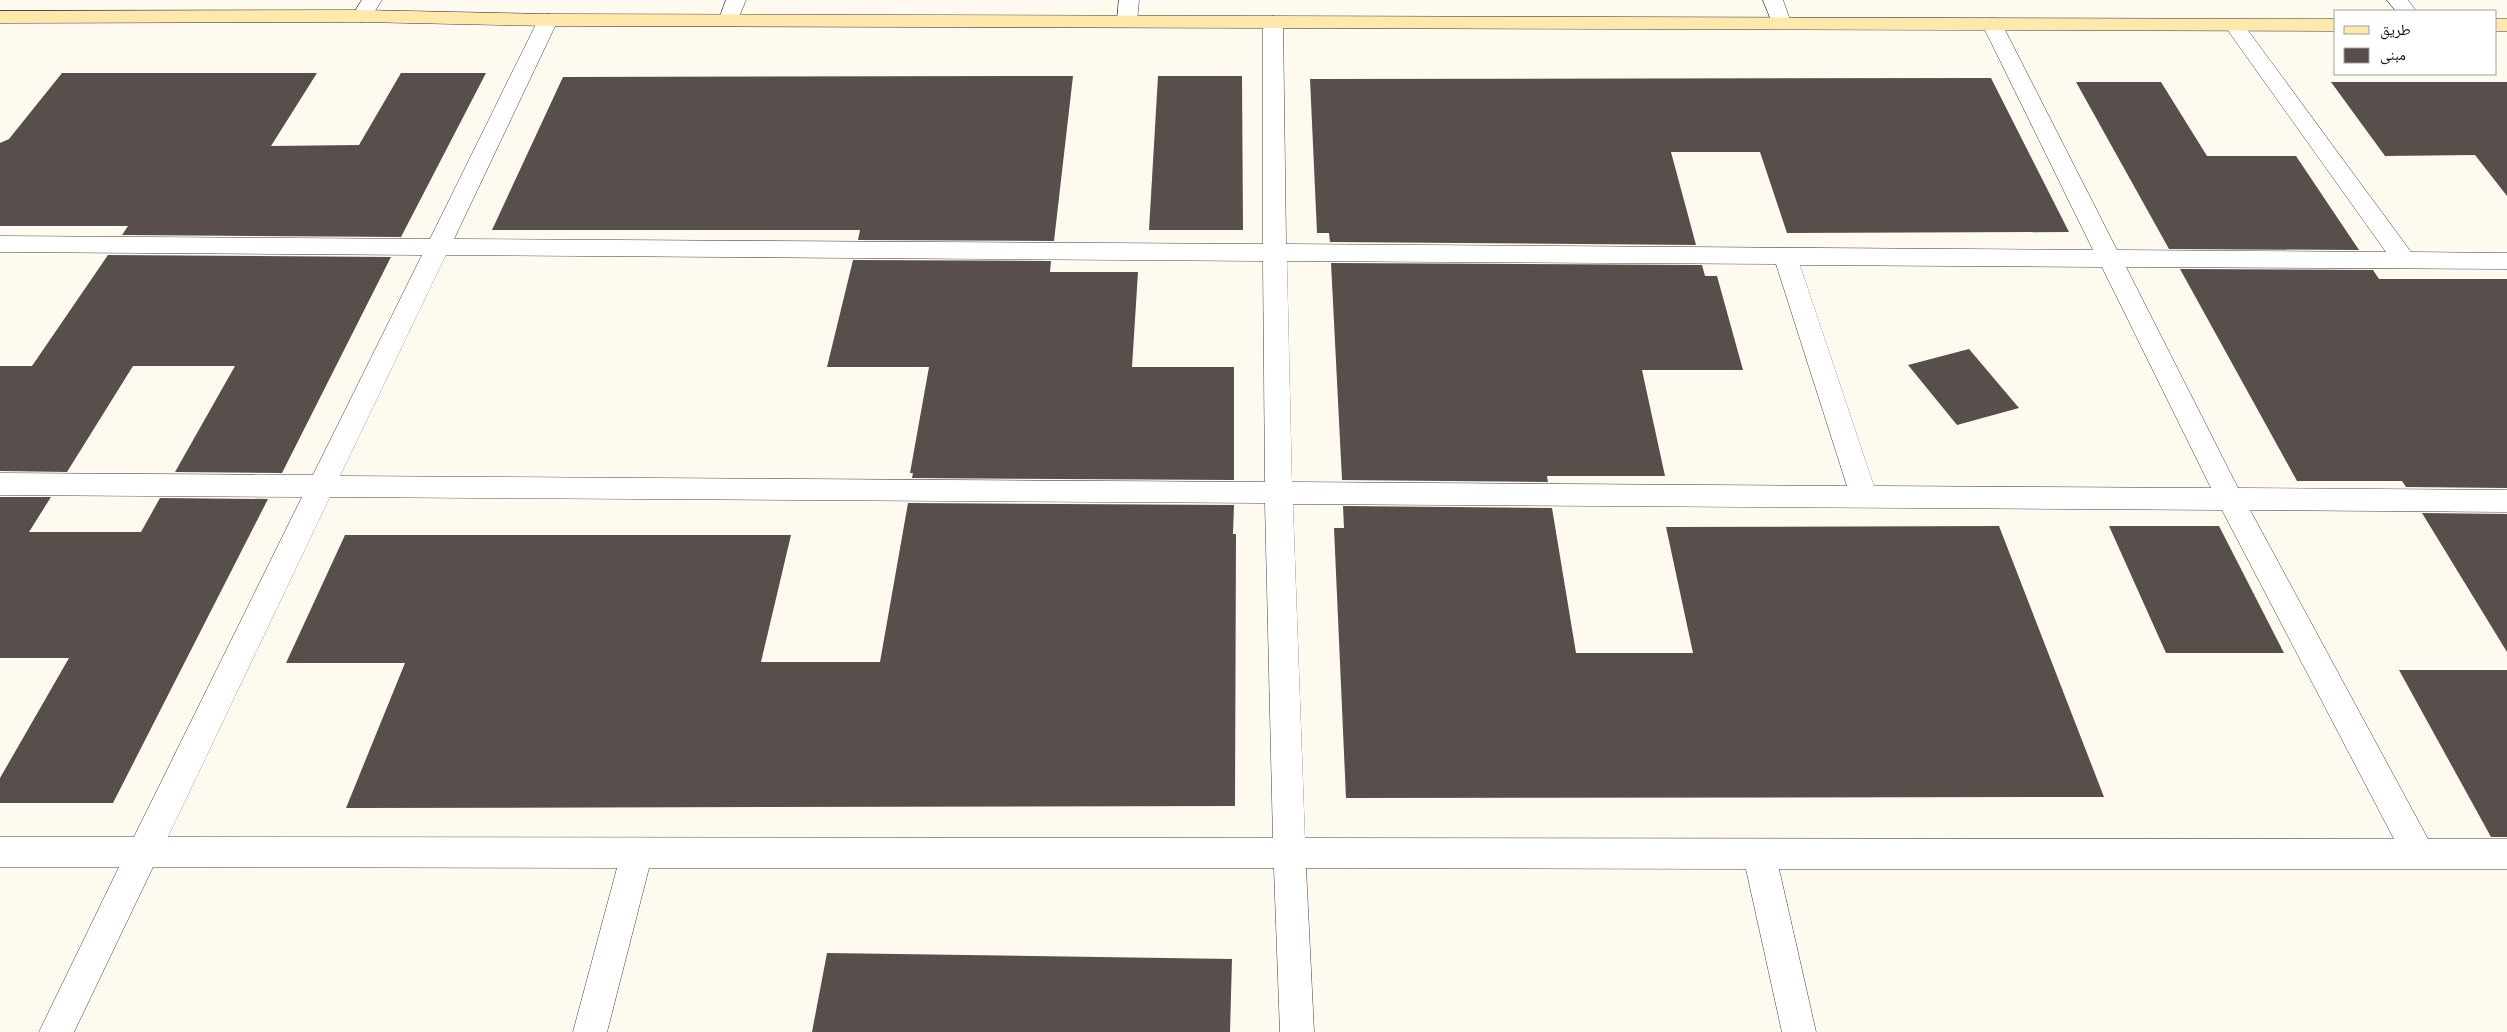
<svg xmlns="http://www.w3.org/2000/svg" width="2507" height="1032" viewBox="0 0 2507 1032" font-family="'Playfair Display','Noto Naskh Arabic',serif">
<rect width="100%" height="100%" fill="#fffaf0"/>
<g fill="#584e4b">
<path d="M62 73H317L271 146 359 145 401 73H486L401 237 122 235 128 226H0V143L9 139Z"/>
<path d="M1073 76 1054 241 858 240 860 230H492L563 77Z"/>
<path d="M1158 76H1242L1243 230H1149Z"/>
<path d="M1991 78 2069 232 1787 233 1760 152H1671L1696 245 1330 242 1329 233H1317L1310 79Z"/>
<path d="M2076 82H2161L2207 156H2296L2359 250 2169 249Z"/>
<path d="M2331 82H2507V196L2475 155 2385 156Z"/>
<path d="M108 255 391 257 282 473 175 472 235 366H133L67 472 0 471V366H32Z"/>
<path d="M853 260 1051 261 1050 272H1138L1132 367H1234V480L912 478 913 473H910L929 367H827Z"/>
<path d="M1331 263 1702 265 1705 276H1717L1743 370H1642L1665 476H1547L1548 482 1342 480Z"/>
<path d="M2180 269 2373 270 2379 279H2507V488L2406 487 2402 481H2297Z"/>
<path d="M1969 349 2019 408 1957 425 1908 365Z"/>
<path d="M0 497H51L29 532H141L160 498 268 499 113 803H0V778L69 658H0Z"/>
<path d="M908 503 1234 505 1233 534H1236L1235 806 346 808 405 663H286L345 535H791L761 662H880Z"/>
<path d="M1343 506 1552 508 1576 653H1693L1666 527 1999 526 2104 797 1346 798 1334 528H1344Z"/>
<path d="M2422 513 2507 514V652Z"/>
<path d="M2109 526H2219L2284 653H2166Z"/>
<path d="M2399 670H2507V837H2491Z"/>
<path d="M827 953 1232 959 1230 1032H812Z"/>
</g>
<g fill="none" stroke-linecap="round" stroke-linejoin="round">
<g stroke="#424242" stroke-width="1">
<g id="street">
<path d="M362 0H382L369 20 362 22 355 20 352 16Z"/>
<path d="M726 0H746L736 24 729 26 722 24 719 20Z"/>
<path d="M1119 0H1139L1137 21 1134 25 1127 27 1120 25 1117 21Z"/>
<path d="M1763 0H1783L1791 23 1788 27 1781 29 1774 27Z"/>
<path d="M2387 0H2408L2416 11H2396Z"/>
<path d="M548 14 555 16 558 20 454 239 1263 244V22L1266 18 1273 16 1280 18 1283 22 1286 244 2093 250 1982 24 1985 20 1992 18 1999 20 2002 24 2117 250 2386 252 2224 25 2227 21 2234 19 2241 21 2411 252 2507 253V269L2126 267 2238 488 2507 490V512L2250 510 2428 839H2507V869H1779L1816 1032H1782L1746 869 1306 868 1314 1032H1280L1274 868H649L607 1032H573L617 868 153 867 74 1032H39L119 867H0V837H134L302 497 0 495V473L313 475 422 255 0 252V236L430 239 538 20 541 16ZM446 255 1263 261 1265 482 340 476ZM1287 261 1776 264 1847 486 1292 482ZM1800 265 2102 267 2211 488 1874 486ZM330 497 1265 503 1273 838 168 837ZM1293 504 2222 510 2394 839 1305 838Z"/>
</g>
</g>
<g stroke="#313131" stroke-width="1">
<g id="secondary">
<path d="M362 10 548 14 2336 19V31L548 26 362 22 0 23V11Z"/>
<rect x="2496" y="19" width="11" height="12"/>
</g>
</g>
<use href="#street" fill="#fff" fill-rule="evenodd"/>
<use href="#secondary" fill="#ffe8ab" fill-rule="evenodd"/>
</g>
<rect x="2334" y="10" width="162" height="65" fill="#ffffff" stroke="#9f9f9f"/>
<rect x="2344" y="26" width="25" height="8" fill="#ffe8ab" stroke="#9f9f9f"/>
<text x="2380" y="35" font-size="15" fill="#0f0f0f">طريق</text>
<rect x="2344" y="48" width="25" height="15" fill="#584e4b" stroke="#9f9f9f"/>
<text x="2380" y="60" font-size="15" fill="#0f0f0f">مبنى</text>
</svg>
